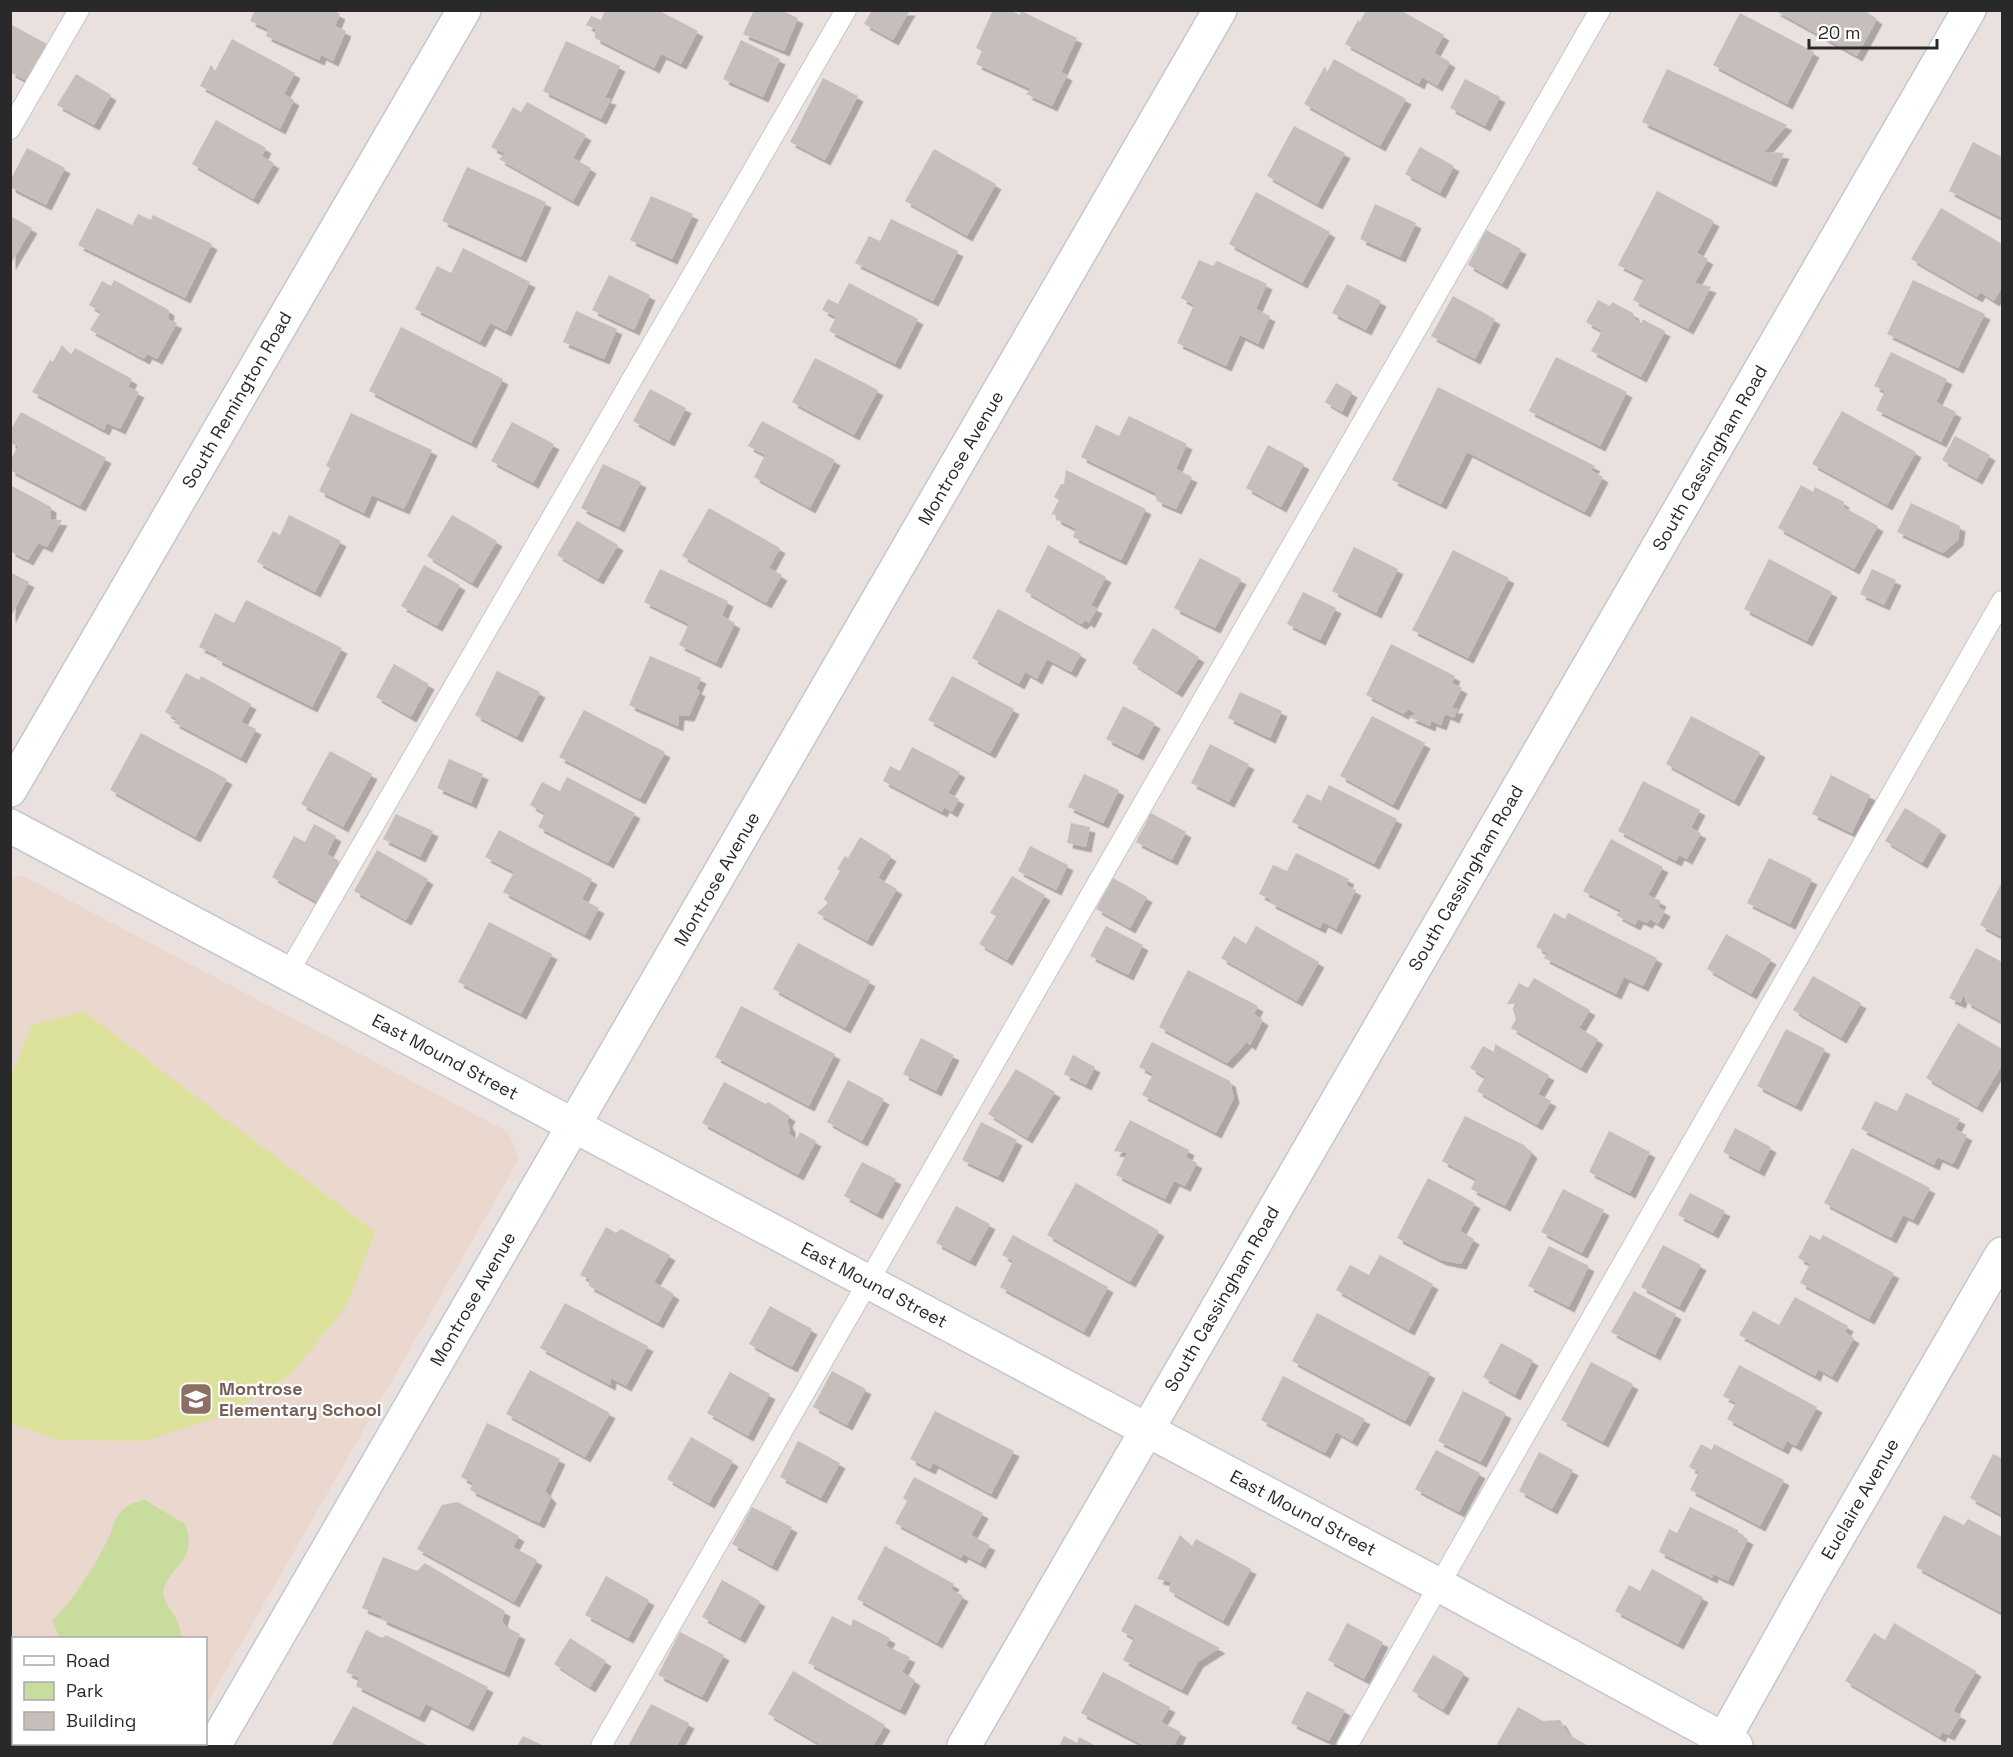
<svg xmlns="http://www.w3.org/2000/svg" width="2013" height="1757" viewBox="0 0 2013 1757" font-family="'Space Grotesk',sans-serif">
<defs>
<filter id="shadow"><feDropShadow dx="5.5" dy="5.5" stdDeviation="0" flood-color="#0004"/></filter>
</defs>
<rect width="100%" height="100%" fill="#eae0dd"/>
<path fill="#ead7cd" d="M23 876 508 1132 519 1159 206 1705V1638H14V1744H184L182 1746H11L10 878Z"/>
<path fill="#c8dc9e" d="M145 1500 185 1524C199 1564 167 1566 163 1593 167 1612 180 1614 181 1638H60L52 1621C73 1601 94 1567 107 1541 112 1531 113 1520 121 1512 127 1504 136 1502 145 1500Z"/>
<path fill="#dce29b" d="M83 1011 375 1232 346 1307 291 1374 229 1414 146 1441 56 1440 11 1423V1075L32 1025Z"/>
<g fill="#c6bebb" filter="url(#shadow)">
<path d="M255 10H332L340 14 335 26 346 31 333 61 321 55 319 60 266 36 268 29 250 21Z"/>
<path d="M605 10H658L698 31 681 64 661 54 654 68 595 38V29L586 25 591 16 601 20Z"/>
<path d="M754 10H780L798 18 784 51 743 34Z"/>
<path d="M872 10H910L893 40 864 24Z"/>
<path d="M993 10H1009L1020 15 1021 11 1077 38 1061 72 1067 75 1052 106 1026 94 1031 89 976 64 982 51 976 48Z"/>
<path d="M1366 10H1400L1444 35 1434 53 1450 62 1437 86 1422 77 1419 84 1345 44 1358 20 1360 22Z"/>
<path d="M1774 10H1864L1877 19 1857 56Z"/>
<path d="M1740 13 1814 52 1787 104 1713 65Z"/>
<path d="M10 24 47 44 27 81 10 72Z"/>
<path d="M232 39 295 73 284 94 294 100 280 129 200 86 211 65 215 71Z"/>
<path d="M741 40 780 59 763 97 723 79Z"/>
<path d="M566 41 620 66 605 98 611 99 601 119 543 91Z"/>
<path d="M1334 59 1406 99 1380 146 1304 104 1325 66 1327 72Z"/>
<path d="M1667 69 1787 125 1764 152 1784 153 1771 182 1642 122Z"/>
<path d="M76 74 111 95 94 125 57 105Z"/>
<path d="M823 78 858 96 825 160 790 142Z"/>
<path d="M1465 79 1500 97 1485 126 1450 108Z"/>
<path d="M527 102 586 135 573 158 591 168 573 201 499 159 505 154 491 147 513 107 521 112Z"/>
<path d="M216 120 266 148 262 156 274 163 253 199 192 164Z"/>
<path d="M1294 126 1345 153 1317 204 1267 176Z"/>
<path d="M1973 142 2002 157V218L1949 191Z"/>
<path d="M1420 147 1454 166 1440 193 1405 174Z"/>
<path d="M27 148 65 168 46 205 10 187V181Z"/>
<path d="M934 149 996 184 967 236 905 201Z"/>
<path d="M467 167 546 202 521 257 442 221Z"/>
<path d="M1657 191 1714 221 1697 253 1708 259 1695 283 1711 287 1688 329 1633 300 1644 278 1618 265Z"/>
<path d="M1256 192 1330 232 1302 283 1229 244Z"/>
<path d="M651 196 693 214 672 259 630 240Z"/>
<path d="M1375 204 1416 223 1400 257 1360 239Z"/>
<path d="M97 208 132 225 138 214 151 220 153 215 212 244 185 298 78 245Z"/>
<path d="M1941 208 2002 244V287L1994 301 1980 292 1977 297 1911 259Z"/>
<path d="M10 216 32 228 10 265Z"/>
<path d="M891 219 958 251 933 301 855 263 869 236 880 241Z"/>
<path d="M1486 230 1521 249 1502 284 1468 265Z"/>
<path d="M463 248 530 282 506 331 490 323 480 342 415 309 437 266 451 273Z"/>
<path d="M1199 260 1213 266 1217 261 1267 284 1256 309 1270 316 1258 344 1240 335 1226 366 1177 343 1194 305 1181 298Z"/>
<path d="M609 275 650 295 634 330 592 310Z"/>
<path d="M114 280 169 310 168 319 177 323 157 359 147 354 144 359 90 330 101 312 89 305 102 281 111 286Z"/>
<path d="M1913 280 1985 314 1958 368 1887 334Z"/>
<path d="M849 283 918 319 895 364 829 331 836 317 822 310 828 299 838 304Z"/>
<path d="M1347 284 1381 301 1366 330 1332 313Z"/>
<path d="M1453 296 1495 319 1475 359 1431 336Z"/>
<path d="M1598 300 1610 306 1612 302 1633 313 1635 319 1642 323V319L1665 331 1641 377 1591 351 1602 331 1586 322Z"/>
<path d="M576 311 617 329 604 359 563 342Z"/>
<path d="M401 327 503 379 471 443 369 391Z"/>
<path d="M62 345 71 355 75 348 132 379 128 387 139 392 120 429 107 423 104 430 32 392 50 360 53 362Z"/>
<path d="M1891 352 1947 379 1936 402 1956 412 1941 442 1876 410 1885 391 1874 386Z"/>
<path d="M1556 357 1627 392 1600 446 1529 411Z"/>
<path d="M815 358 878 390 854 435 792 402Z"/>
<path d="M1336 383 1352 392 1342 412 1325 402Z"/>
<path d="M1438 387 1595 466 1591 470 1603 477 1585 512 1467 452 1441 504 1392 480Z"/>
<path d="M650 389 686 408 669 441 633 421Z"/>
<path d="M1842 411 1916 452 1887 505 1812 464Z"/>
<path d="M21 412 106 458 80 506 10 470V461L18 446 10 443V431Z"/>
<path d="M351 413 432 450 404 509 372 495 364 513 319 491 330 468 326 466Z"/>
<path d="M1129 416 1187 444 1176 469 1192 477 1176 509 1157 501 1155 493 1081 457 1096 425 1119 436Z"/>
<path d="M762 421 835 460 810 508 754 477 765 455 748 446Z"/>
<path d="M512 422 554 444 533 483 491 461Z"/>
<path d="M1955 436 1990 455 1977 479 1942 460Z"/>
<path d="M1268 445 1304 464 1281 507 1246 488Z"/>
<path d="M603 464 641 482 619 527 581 508Z"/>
<path d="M1066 470 1146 509 1121 560 1073 537 1076 529 1056 519 1055 514 1051 515 1059 500 1054 497 1061 484H1064Z"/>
<path d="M10 485 51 507 50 519 62 520 47 547 38 543 28 560 10 551Z"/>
<path d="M1801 485 1813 492 1815 487 1844 502 1843 507 1878 526 1854 569 1778 528Z"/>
<path d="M1911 503 1960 526 1958 540 1943 553 1897 532Z"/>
<path d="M709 508 780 548 769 568 782 575 766 603 682 556Z"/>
<path d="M289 515 341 541 315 592 257 562 273 531 280 535Z"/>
<path d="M452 515 497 541 472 583 427 556Z"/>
<path d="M577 521 618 545 598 579 557 555Z"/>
<path d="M1048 545 1106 577 1091 605 1097 608 1089 623 1086 620 1081 624 1025 591Z"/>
<path d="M1354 547 1398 569 1376 613 1332 591Z"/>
<path d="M1453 550 1509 578 1468 658 1412 630Z"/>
<path d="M1200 558 1241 579 1215 628 1174 608Z"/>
<path d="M1769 559 1832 592 1807 641 1744 609Z"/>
<path d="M424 565 460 585 437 626 401 606Z"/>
<path d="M660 569 728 601 722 616 735 623 716 663 679 645 689 624 644 602Z"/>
<path d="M1872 569 1896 580 1884 605 1860 594Z"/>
<path d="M10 572 29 582 10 618Z"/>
<path d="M1303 592 1336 608 1320 640 1287 624Z"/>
<path d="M246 600 342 648 312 707 216 659 218 656 199 647 215 613 234 623Z"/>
<path d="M998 609 1081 654 1071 672 1047 659 1037 679 1025 672 1019 684 972 658Z"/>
<path d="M1153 628 1199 657 1177 692 1132 663Z"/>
<path d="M1391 644 1455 676 1452 683 1462 688 1452 708H1458L1454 718 1445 714 1441 725 1431 721 1430 726 1409 717 1416 714 1409 709 1403 714 1366 695Z"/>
<path d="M650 656 701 678 696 689 700 691 689 716 679 715 678 726 629 705Z"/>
<path d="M394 664 429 684 411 717 376 697Z"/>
<path d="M497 671 540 692 517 737 475 715Z"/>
<path d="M186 673 199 680 201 676 251 704 241 722 256 729 241 758 173 722 178 720 165 712Z"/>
<path d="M952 676 1014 709 990 753 928 720Z"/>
<path d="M1240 692 1282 711 1270 738 1228 718Z"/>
<path d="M1123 706 1155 723 1138 755 1106 739Z"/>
<path d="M584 710 665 752 640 799 559 757Z"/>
<path d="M1372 716 1425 743 1393 805 1340 776Z"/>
<path d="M1691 716 1760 752 1734 801 1666 764Z"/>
<path d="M141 733 227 779 195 837 110 790Z"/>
<path d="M1210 744 1249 764 1229 802 1191 783Z"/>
<path d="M912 747 960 772 948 793 959 799 952 812 944 807 942 812 883 781 890 766 900 771Z"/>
<path d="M330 751 372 774 343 827 301 804Z"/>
<path d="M449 759 483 774 471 803 437 788Z"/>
<path d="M1084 774 1119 790 1103 823 1068 807Z"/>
<path d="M1831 775 1870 795 1852 833 1812 814Z"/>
<path d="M567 777 635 813 608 863 538 827 545 813 530 805 542 782 560 791Z"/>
<path d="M1643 781 1700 810 1691 828 1701 833 1687 859 1679 855 1676 861 1618 831Z"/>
<path d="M1329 785 1397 819 1374 864 1292 822 1307 794 1321 801Z"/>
<path d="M1905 808 1941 830 1922 863 1885 841Z"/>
<path d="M1151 813 1186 832 1172 860 1136 842Z"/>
<path d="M396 814 433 831 420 857 383 839Z"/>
<path d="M1071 823 1090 827 1086 847 1067 843Z"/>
<path d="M314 824 336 836 327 854 339 861 317 902 272 877 294 836 305 842Z"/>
<path d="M499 830 592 879 582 899 599 908 585 935 503 892 514 872 485 857Z"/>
<path d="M860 837 891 856 878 878 897 889 867 941 817 913 828 903 824 899 840 871 837 869 845 856 848 858Z"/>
<path d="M1611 839 1663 867 1648 895 1661 901 1658 907 1665 911 1658 924 1650 919 1647 923 1638 919 1635 925 1616 915 1622 911 1583 891Z"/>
<path d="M1030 846 1068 865 1056 890 1018 871Z"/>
<path d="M377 850 428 879 406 920 354 891Z"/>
<path d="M1296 853 1349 879 1346 885 1356 890 1336 929 1323 922 1320 928 1270 903 1271 900 1259 894 1273 865 1287 871Z"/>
<path d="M1769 858 1812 879 1790 924 1747 903Z"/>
<path d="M1012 876 1045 895 1007 960 979 944 996 916 990 913Z"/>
<path d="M1113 878 1147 897 1130 928 1096 909Z"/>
<path d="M2002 882V937L1980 925Z"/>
<path d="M1554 913 1565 919 1568 913 1657 958 1643 986 1624 977 1616 994 1544 958 1547 953 1536 947Z"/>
<path d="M489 922 552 954 521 1014 458 982Z"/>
<path d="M1106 926 1143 945 1128 975 1090 956Z"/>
<path d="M1256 926 1319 962 1297 1001 1221 958 1234 936 1246 944Z"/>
<path d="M1726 934 1771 959 1751 994 1707 969Z"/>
<path d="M798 943 870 981 845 1028 773 989Z"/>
<path d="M1976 948 2002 962V1022L1966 1002 1964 994 1960 1003 1949 998Z"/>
<path d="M1188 970 1258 1006 1254 1014 1263 1020 1250 1045 1247 1042 1227 1063 1159 1027Z"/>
<path d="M1813 976 1861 1003 1841 1038 1793 1010Z"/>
<path d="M1534 978 1590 1010 1579 1028 1598 1039 1581 1068 1511 1028 1516 1019 1513 1010 1518 1004H1507L1519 983 1528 988Z"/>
<path d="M741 1006 835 1054 809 1106 715 1057Z"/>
<path d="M1958 1023 2002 1049V1065L1977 1107 1926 1078Z"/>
<path d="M1786 1029 1825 1049 1796 1106 1757 1086Z"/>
<path d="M921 1038 954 1055 936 1091 903 1074Z"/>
<path d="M1152 1042 1230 1081 1234 1098 1216 1133 1142 1095 1153 1074 1139 1067Z"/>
<path d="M1495 1044 1549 1075 1538 1094 1551 1101 1537 1125 1477 1091 1485 1077 1470 1068 1483 1046 1494 1052Z"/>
<path d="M1073 1055 1095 1067 1086 1085 1064 1074Z"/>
<path d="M1016 1069 1055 1092 1027 1138 988 1114Z"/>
<path d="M848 1080 884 1099 862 1141 827 1122Z"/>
<path d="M724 1082 766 1104 768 1102 790 1116 787 1122 790 1127V1135L796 1139 800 1132 816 1141 798 1175 702 1123Z"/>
<path d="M1906 1093 1960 1119 1955 1129 1967 1135 1953 1164 1937 1157 1934 1165 1861 1129 1875 1101 1897 1111Z"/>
<path d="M1465 1116 1524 1145 1532 1153 1505 1206 1471 1189 1476 1179 1442 1161Z"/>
<path d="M1130 1120 1189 1150 1186 1157 1197 1163 1185 1186 1174 1181 1165 1199 1116 1175 1127 1153 1114 1151Z"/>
<path d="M981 1122 1017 1140 998 1177 962 1160Z"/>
<path d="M1735 1128 1771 1147 1759 1171 1723 1152Z"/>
<path d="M1609 1131 1650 1152 1630 1193 1589 1172Z"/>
<path d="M1852 1148 1930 1188 1913 1220 1903 1215 1891 1238 1824 1203Z"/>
<path d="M862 1162 896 1179 877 1214 844 1196Z"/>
<path d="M1428 1178 1475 1203 1460 1231 1474 1239 1461 1264 1441 1260 1397 1238Z"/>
<path d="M1076 1183 1159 1231 1130 1282 1047 1235Z"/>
<path d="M1563 1189 1604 1210 1582 1253 1541 1232Z"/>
<path d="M1690 1193 1725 1211 1713 1233 1678 1215Z"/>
<path d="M956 1206 990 1224 970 1261 936 1243Z"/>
<path d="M606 1227 616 1233 621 1229 670 1255 654 1282 674 1294 658 1323 589 1286V1279L580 1275Z"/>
<path d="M1013 1235 1108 1287 1084 1332 1000 1287 1013 1261 1002 1255Z"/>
<path d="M1810 1235 1820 1240 1823 1235 1894 1273 1869 1319 1800 1283 1810 1264 1798 1258Z"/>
<path d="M1663 1245 1701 1265 1679 1307 1641 1287Z"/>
<path d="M1549 1246 1589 1266 1569 1307 1528 1286Z"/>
<path d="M1380 1255 1433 1284 1409 1330 1336 1290 1350 1265 1369 1275Z"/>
<path d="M1634 1291 1676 1314 1655 1355 1611 1332Z"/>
<path d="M1795 1297 1848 1326 1845 1332 1854 1338 1832 1377 1818 1369 1815 1376 1739 1335 1753 1311 1779 1325Z"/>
<path d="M565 1303 648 1346 626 1386 611 1378 610 1385 540 1348Z"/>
<path d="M770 1306 812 1329 792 1367 749 1344Z"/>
<path d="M1317 1313 1430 1373 1405 1421 1292 1361Z"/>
<path d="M1501 1343 1533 1360 1515 1395 1483 1377Z"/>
<path d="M1591 1362 1633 1384 1603 1442 1561 1420Z"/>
<path d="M1739 1365 1817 1407 1796 1446 1787 1441 1783 1449 1727 1419 1736 1403 1723 1396Z"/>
<path d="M530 1370 610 1413 585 1457 506 1414Z"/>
<path d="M832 1371 866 1389 847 1425 813 1407Z"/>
<path d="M730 1372 770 1394 748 1436 707 1413Z"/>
<path d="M1283 1376 1365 1419 1352 1441 1336 1432 1325 1453 1261 1420Z"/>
<path d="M1463 1391 1506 1413 1481 1462 1438 1441Z"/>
<path d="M935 1411 1014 1451 991 1494 933 1463 930 1469 910 1459Z"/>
<path d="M487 1423 560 1459 545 1491 551 1498 539 1523 470 1490 473 1483 461 1477Z"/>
<path d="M691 1437 733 1461 709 1503 667 1479Z"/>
<path d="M798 1441 840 1463 821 1498 780 1477Z"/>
<path d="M1701 1444 1712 1450 1714 1444 1784 1480 1760 1526 1690 1490 1699 1472 1689 1467Z"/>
<path d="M1436 1450 1480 1473 1459 1512 1415 1489Z"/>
<path d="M1539 1452 1573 1470 1552 1509 1519 1491Z"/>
<path d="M1993 1454 2002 1458V1515L1970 1498Z"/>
<path d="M914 1477 983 1513 971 1535 990 1545 980 1563 963 1554 961 1558 895 1523 907 1501 903 1498Z"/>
<path d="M458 1502 519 1536 513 1547 537 1560 514 1602 417 1549 442 1505Z"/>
<path d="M752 1507 792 1527 772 1566 732 1544Z"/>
<path d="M1690 1507 1738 1530V1534L1748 1539 1728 1581 1713 1574 1712 1578 1659 1552 1669 1529 1677 1533Z"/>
<path d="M1944 1515 1964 1525 1968 1519 2002 1537V1613L1916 1567Z"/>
<path d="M1180 1535 1192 1546 1196 1539 1251 1569 1223 1621 1169 1591 1171 1582 1157 1579Z"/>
<path d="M885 1546 954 1584 951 1589 963 1596 937 1643 857 1599Z"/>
<path d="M383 1557 417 1571 425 1563 505 1611 502 1621 506 1627 520 1634 504 1672 381 1619 382 1616 362 1608Z"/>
<path d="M1652 1569 1703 1597 1678 1644 1615 1611 1629 1585 1640 1591Z"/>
<path d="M606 1576 649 1600 628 1638 585 1615Z"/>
<path d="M722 1580 760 1601 740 1638 702 1617Z"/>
<path d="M1135 1604 1220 1648 1198 1662 1182 1690 1123 1660 1134 1638 1121 1631Z"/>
<path d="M832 1616 851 1626 853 1619 890 1638 886 1646 910 1657 902 1672 915 1680 900 1710 808 1663Z"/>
<path d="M1347 1623 1383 1642 1364 1679 1328 1660Z"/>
<path d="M1894 1623 1976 1671 1953 1711 1961 1715 1949 1735 1942 1732 1940 1737 1845 1681 1874 1633 1885 1640Z"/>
<path d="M366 1630 382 1638 386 1635 488 1687 468 1726 426 1704 419 1717 356 1686 359 1678 346 1672Z"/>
<path d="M680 1632 724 1655 702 1697 658 1675Z"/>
<path d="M570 1638 606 1661 590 1687 554 1664Z"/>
<path d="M1433 1655 1464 1673 1443 1710 1412 1691Z"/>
<path d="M793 1671 885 1725 873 1746H823L768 1714Z"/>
<path d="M1103 1672 1170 1707 1161 1722 1181 1732 1174 1746H1145L1081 1713Z"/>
<path d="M1307 1691 1345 1710 1329 1741 1291 1723Z"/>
<path d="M651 1704 689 1723 677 1746H628Z"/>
<path d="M353 1706 428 1746H331Z"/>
<path d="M1518 1707 1543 1721 1560 1720 1569 1735 1589 1746H1496Z"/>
<path d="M10 1724 14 1726V1744H41L40 1746H10Z"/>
<path d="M523 1736 544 1746H517Z"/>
<path d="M1064 1736 1077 1743 1079 1737 1096 1746H1059Z"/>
</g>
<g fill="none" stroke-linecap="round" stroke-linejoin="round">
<g stroke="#c1c8cf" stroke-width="22">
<g id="service">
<path d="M10 129 79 10"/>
<path d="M288 973 846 10"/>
<path d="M601 1746 1600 10"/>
<path d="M1347 1746 2002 601"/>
</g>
</g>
<g stroke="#c1c8cf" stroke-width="36">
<g id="minor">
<path d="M10 790 464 10"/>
<path d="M10 826 1439 1585 1736 1746"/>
<path d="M214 1746 1220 10"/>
<path d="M964 1746 1969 10"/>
<path d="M1720 1746 1809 1587 2002 1254"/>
</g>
</g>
<use href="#service" stroke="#fff" stroke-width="20"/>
<use href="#minor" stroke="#fff" stroke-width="33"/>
</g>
<defs>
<g id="school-square" transform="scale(1.725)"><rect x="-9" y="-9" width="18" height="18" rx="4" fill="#8d6e63" stroke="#fff"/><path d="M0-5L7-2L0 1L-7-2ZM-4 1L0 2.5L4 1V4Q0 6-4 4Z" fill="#fff"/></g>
</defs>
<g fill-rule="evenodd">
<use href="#school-square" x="196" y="1399"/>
</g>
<g text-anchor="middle" stroke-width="4.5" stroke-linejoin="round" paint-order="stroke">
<g font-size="18" fill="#292929" stroke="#fff">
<text transform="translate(237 400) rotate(-60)" y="6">South Remington Road</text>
<text transform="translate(961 458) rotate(-60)" y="6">Montrose Avenue</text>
<text transform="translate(1710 458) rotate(-60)" y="6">South Cassingham Road</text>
<text transform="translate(1466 878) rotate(-60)" y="6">South Cassingham Road</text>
<text transform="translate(717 879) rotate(-60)" y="6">Montrose Avenue</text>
<text transform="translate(445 1057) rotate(28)" y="6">East Mound Street</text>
<text transform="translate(874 1285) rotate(28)" y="6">East Mound Street</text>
<text transform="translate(473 1299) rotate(-60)" y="6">Montrose Avenue</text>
<text transform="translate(1222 1299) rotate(-60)" y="6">South Cassingham Road</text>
<text transform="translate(1860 1499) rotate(-60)" y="6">Euclaire Avenue</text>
<text transform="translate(1303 1513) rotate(28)" y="6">East Mound Street</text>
</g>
<g font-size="18" font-weight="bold" fill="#785e54" stroke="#fff" text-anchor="start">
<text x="219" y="1395">Montrose<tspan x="219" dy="21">Elementary School</tspan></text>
</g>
</g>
<rect width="2013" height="1757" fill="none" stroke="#292929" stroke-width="24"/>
<rect x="12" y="1637" width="195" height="108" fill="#ffffff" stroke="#a9a9a9" stroke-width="1.5"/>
<rect x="24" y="1656" width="30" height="9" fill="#ffffff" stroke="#a9a9a9" stroke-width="1.5"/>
<text x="66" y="1667" font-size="18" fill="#292929">Road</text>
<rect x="24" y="1682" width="30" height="18" fill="#c8dc9e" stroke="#a9a9a9" stroke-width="1.5"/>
<text x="66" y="1697" font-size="18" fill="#292929">Park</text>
<rect x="24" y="1712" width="30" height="18" fill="#c6bebb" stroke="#a9a9a9" stroke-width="1.5"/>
<text x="66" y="1727" font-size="18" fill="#292929">Building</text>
<path d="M1809 39v9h128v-9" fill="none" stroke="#292929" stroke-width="3"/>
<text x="1818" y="39" font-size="18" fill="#292929" stroke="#ffffff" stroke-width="4.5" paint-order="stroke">20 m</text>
</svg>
